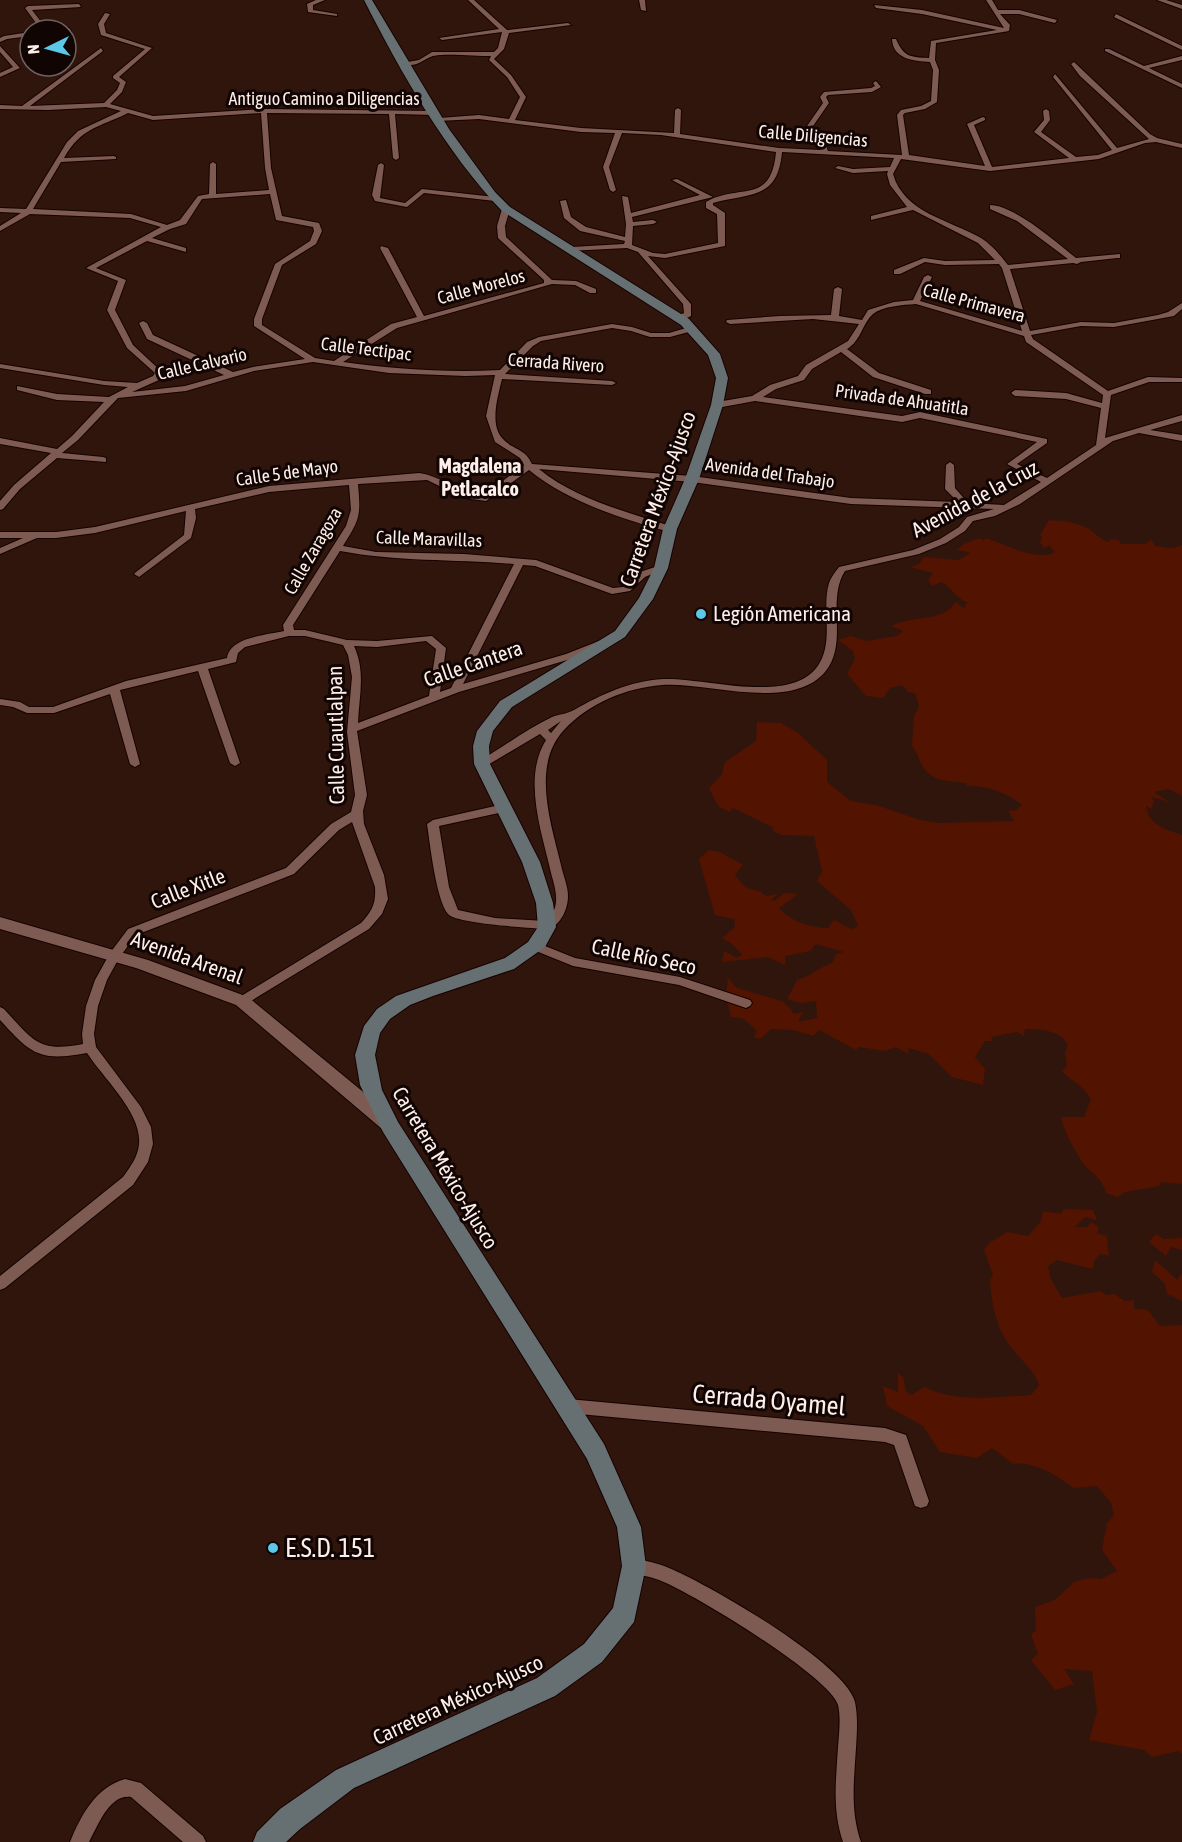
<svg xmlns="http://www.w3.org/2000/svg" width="1182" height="1842" viewBox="0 0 1182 1842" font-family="'Asap Condensed',sans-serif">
<rect width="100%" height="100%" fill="#30150d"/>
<g fill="#521301">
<path d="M1049 520C1063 521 1080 522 1092 531 1098 536 1101 539 1108 542L1112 539 1119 540 1120 544H1146L1151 539 1155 546 1173 548 1182 545V796L1169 789 1154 792 1169 802 1152 797 1154 802 1151 809 1146 806C1149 825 1165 829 1182 835V1184L1161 1182 1159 1186 1125 1192 1118 1197 1106 1193C1102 1177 1092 1175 1083 1163 1075 1151 1064 1132 1061 1117H1084L1091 1099C1084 1086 1072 1082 1062 1071L1067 1066 1065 1052 1068 1045C1059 1029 1042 1030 1025 1029L1024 1036 1017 1032 991 1037 993 1041H985L975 1057 985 1069 983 1085 952 1077 929 1054 909 1048 908 1054 896 1047 885 1051 859 1047 856 1050 819 1030 813 1036 793 1030 771 1029 760 1039 754 1037 757 1031 744 1019 731 1017 726 995 728 978 737 988 782 1001 792 1010 793 1014 803 1012 798 1022 817 1018 816 1001 800 1003 787 999 797 980C811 976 819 968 833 962L836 954 844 952 816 944 810 951 785 956V965L768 957 722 962 724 951 737 958 742 954 732 944 722 938 735 927 734 919 715 915 699 859 709 850 720 852 743 865 735 875 745 887 761 892 766 896 778 894 771 900 775 901 784 893 798 894 779 908C792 922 810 928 828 928L834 920 851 929 858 926 851 910 817 881 822 871 814 836 781 835 773 831 772 827 733 808 729 812 718 806 709 788 722 774 725 762 756 741 757 722 781 723 798 733 827 760V782L851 801 879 806 920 820 940 823 1014 821 1008 811 1017 810 1022 805C1008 793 986 785 967 786L966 783C950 781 932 782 923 767 918 759 918 753 912 746L914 717 919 705 915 693 908 692 902 685 890 688 883 698 866 696 847 674 855 658 853 651 838 640 851 636 867 641 897 636 903 631 891 626C912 615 942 623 956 602L963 608 966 607 964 605 968 603C954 597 953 588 941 582L932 586 928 580 933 573 910 567 919 564 924 557 958 560 971 553 957 550 964 544 979 538 983 540 987 538C1002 544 1040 562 1055 552L1049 545 1045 548 1040 543 1042 538 1040 535Z"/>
<path d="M1064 1209 1093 1210 1097 1220 1085 1217 1075 1227H1087L1091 1222 1099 1227 1097 1233 1107 1236 1109 1256 1100 1254 1094 1261 1093 1269 1057 1260 1048 1266 1051 1279 1062 1298 1101 1291 1106 1295 1114 1294 1125 1301 1134 1300V1309L1148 1310 1160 1326 1182 1325V1754L1179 1751 1152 1757 1144 1750 1089 1740 1097 1712 1092 1671 1064 1669 1074 1684 1055 1690 1031 1660 1038 1654 1031 1635 1036 1630 1035 1607 1055 1600 1074 1582 1090 1578 1101 1579 1117 1571 1102 1550 1107 1523 1114 1515 1111 1503 1097 1486 1074 1488C1057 1476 1034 1461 1013 1464L992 1448 977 1458 940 1452 923 1426 887 1406 883 1386 898 1392V1373L903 1377 906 1391 911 1395 925 1387C956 1403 996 1397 1031 1395L1039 1385C1032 1365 1012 1354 1003 1335 994 1318 991 1297 990 1279L993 1275 984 1250 989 1243 1007 1232 1028 1236 1041 1221 1043 1211 1061 1214Z"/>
<path d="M1156 1234 1164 1239 1182 1238V1250L1171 1247 1166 1256 1149 1242Z"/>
<path d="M1155 1260 1177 1280 1182 1273V1301L1167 1294 1165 1284 1152 1272Z"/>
</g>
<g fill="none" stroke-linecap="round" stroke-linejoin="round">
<g stroke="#160200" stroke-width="2">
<g id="minor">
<path d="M316 0H325L313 5V10L337 14V16L308 12 307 4Z"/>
<path d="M468 0H474L507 30 568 23 571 25 509 33 504 49 494 59 511 75 526 97 515 120 581 128 674 133 675 110 678 108 681 110 680 134 779 148 821 150 818 140 807 126 823 103 820 97 824 92 871 88 875 86 873 83 876 81 881 87 872 92 828 95 826 97 829 103 813 126 824 140 828 151 902 155 897 115 901 110 921 106 931 101 933 70 930 62C913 61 893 59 892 39H896C904 57 910 57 929 58L931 41 997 30 922 14 876 8 874 5 922 10 1004 28 986 0H992L998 10H1019L1057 20 1055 23 1019 14H1000L1010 25 1009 31 936 43 935 60 939 70 937 102 925 109 905 113 903 115 909 155 985 166 967 124 983 117 985 118V120L974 125 992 167 1069 158 1034 132 1044 120 1043 111 1046 109 1049 111 1050 120 1041 132 1076 157 1098 155 1112 150 1053 77 1055 74 1117 148 1149 139 1080 76 1071 64 1074 62 1150 134 1157 138 1182 144V148L1156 142 1145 143 1099 159 990 171 901 159 893 174C904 213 950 220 981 238 991 244 1001 256 1008 265L1068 259 1017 221 990 209V205C1014 205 1057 243 1076 258L1120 254V258H1117L1081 262 1077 264 1073 263 1010 269 1030 331 1081 322 1114 323 1158 315 1168 312 1182 303V309L1174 316 1114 327 1081 326 1031 335 1033 339 1108 391 1148 377 1182 378V382H1149L1111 395 1105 438 1182 415V421L1150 430 1182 435V441L1139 433 1113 441 1020 504 995 516 973 521 965 531 946 543 919 554 845 571C826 601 849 643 825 672 791 712 707 682 662 685 626 688 589 703 564 730 531 765 551 824 561 865 563 875 568 886 568 896 568 909 561 925 548 929 532 928 456 924 448 914 436 900 430 844 427 824L433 820 504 804 508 805 510 808 508 811 439 826 449 887 458 910 495 918 545 921C548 918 553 914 554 910 559 899 554 884 551 873 542 833 522 778 546 740L540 734 486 766H478L477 764 478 762C503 747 527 729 552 717 559 714 567 714 574 710 602 694 630 681 663 679 704 677 789 705 817 667 835 643 821 609 829 583 831 577 835 572 839 567L913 550 940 539 959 527 967 517 994 509 851 504 692 482 539 469C577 500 628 512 673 527V531L670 532C622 519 568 502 529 470L486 501 464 498 427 480 358 484C361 516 360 519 343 546L376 552 464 554 536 560 613 588 623 587 640 572 661 565 666 568 645 577 630 591 612 594 535 566 523 565 463 684 566 654 599 641H607V645L574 658 459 692 357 731 367 795 363 811 364 824 384 875 388 899 382 914 369 929 246 1004H238L236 1001 238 998 361 923C372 911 376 904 375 887L352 822 339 830 294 874 136 935 119 958 107 980 98 1006 94 1034 96 1047 141 1107 151 1127 153 1144 148 1162 133 1185 5 1288 0 1290V1276L123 1177C130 1167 138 1157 139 1144 142 1113 103 1078 87 1053 39 1062 31 1054 0 1020V1007L4 1009C33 1040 38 1053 83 1044L82 1034 86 1006 95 980 110 953 128 929 286 868 331 824 351 812 355 795 347 732 352 677 348 655 343 645 305 636H289L245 647 238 653 236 662 208 669 240 763 235 766 230 763 198 671 120 690 140 764 135 767 130 764 110 694 54 713H27L13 707 0 705V699L20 702 29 707H53L126 681 227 658C230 637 267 635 284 631L283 625 346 526 351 510 349 485 269 492 195 509 196 518 191 538 139 577 134 574 136 572 184 535 186 511 95 533 56 538H37L0 554V548L23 538H0V532H56L95 527 269 486 419 473C443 476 460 495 484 495L524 465 520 458 495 442 486 416 495 375 466 376 389 373 313 362 254 371 186 391 118 398 78 440 62 453 103 457 106 458V462L57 458 20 489 3 509 0 510V501L14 485 51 453 0 444V438L57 449 72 436 104 402 57 400 17 390V386L57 394 109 397 128 387 104 385 0 368V364L104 381 137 383 153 376 155 373 127 348 107 310 118 281 86 268 161 227 130 218 30 214 0 231V226L21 213 0 212V208L26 209 67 142 78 131 121 111 106 107 48 110 0 109V105L22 106 101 48 103 51 30 106 104 103 117 90 120 83 113 78V76L145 49 101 35 98 24 105 13 110 14 104 24 106 33 152 48 119 77 126 82 122 92 110 104 153 116 264 109 434 111 437 113 434 115 395 114 399 158 396 160 393 158 389 114 267 113 271 168 282 216 319 223 322 231 316 244 282 265 262 319V325L315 358 334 361 391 324 417 317 380 248 381 246 388 248 424 316 544 283V280L498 238 497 226 502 209 506 207 510 209 505 226 506 237 552 280 576 281 596 289V293H590L575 285 552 284 397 328 343 362C395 369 447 373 500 370L527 342 539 337 612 324 632 327 651 333H669L693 326 697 328 696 330 670 337H650L631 331 612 328 541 341 533 346 505 374 612 381 616 383 612 385 502 379C498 396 489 425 503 439 513 450 525 448 532 464L692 476 851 498 958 502 945 489 946 465 950 462 954 465 955 488 968 503 1004 505 1041 482 1007 464 1037 442 920 418 902 422 755 401 717 408 713 405 717 402 752 396 770 385 798 376 806 365 848 341 859 324 813 319 730 324 726 322 727 320 780 316 831 315 834 289 838 287 842 289 839 316 862 320 868 310 894 302 913 300 924 277 928 275 932 277 920 301 1022 331 1002 268 999 264 945 265 925 262 900 274H894V270L924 258 945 261 995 260 978 243 913 210 871 220V216L907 207 890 185 887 174 888 171 853 173 835 168 838 166 853 169 890 167 894 158 782 152C778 200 750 193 713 203V205L725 213V246L665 258 648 256 691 304V316L683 320H677V316L684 313 683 304 638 252 627 248 568 251V247H571L624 244 625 241 580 231 564 218 560 201 566 200 571 217 586 227 625 237 626 224 622 196 628 197 631 213 700 195 672 180 677 179 713 197 632 217 633 222 653 220 657 222 653 224 633 226 632 245 653 253 665 254 718 243 717 214 706 208V202C739 183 771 206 776 152L661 135 622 133 609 167 616 190 613 192 610 190 603 167 615 133 581 132 479 119 437 121V119L439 118 479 115 509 119 520 97 507 77 489 60 491 56C478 56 443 53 433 56 421 60 416 69 402 63L419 60 432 52H494L498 48 502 32 442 40 439 38 499 29ZM128 113 153 120 261 113 265 168 269 190 216 194V164L213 162 210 164 209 194 198 196 180 220 167 225 131 214 33 209 61 162 116 159V157L114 156 64 158C82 127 98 128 128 113ZM270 194 276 220 313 227 314 231 310 241 275 264 254 319V326L305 359 253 367 233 372 153 335 147 323 143 321 139 323 147 339 224 375 185 386 132 392 159 380 163 373 133 345 115 310 126 280 96 268 147 241 186 252V248L152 238 170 229 186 224 202 199ZM916 304 1024 336 1026 342 1103 395 1102 403 1066 393 1015 390 1011 393 1015 396 1066 399 1101 408 1096 445 1047 478 1017 464 1047 443V439L920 412 902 416 763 397 776 389 804 380 812 369 841 352 873 377 925 394H931V390L879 373 847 349C861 341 862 324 873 314 883 306 903 305 916 304ZM340 551C397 562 456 559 514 564L451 688 440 692 446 648 432 636 377 641 347 640 305 630H294L293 625ZM426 641 436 649 429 696 358 723C359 696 366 672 354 646L377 647ZM561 721 551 733 548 730Z"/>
<path d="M639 0H645L646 11 641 10Z"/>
<path d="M1157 0H1166L1182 5V9Z"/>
<path d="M79 4 81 7 32 10 42 23 39 30H33L36 23 25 8 28 6Z"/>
<path d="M1116 14 1182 46V50L1114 17Z"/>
<path d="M69 28 71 31 63 30 64 29Z"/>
<path d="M30 32V36L7 39 0 42V38L4 36Z"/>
<path d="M0 46 20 68 0 77V73L13 67 0 52Z"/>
<path d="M1105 49H1109L1144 66 1182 56V60L1149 68 1182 84V88L1105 51Z"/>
<path d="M381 163 384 165 380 198 405 203 422 189 495 197 499 199 495 201 424 193 407 207 375 201 372 195 378 165Z"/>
<path d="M535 942 575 958 680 977 750 1000 752 1003 750 1006 746 1008 679 985 573 966 531 949 529 946 531 943Z"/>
<path d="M568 1399 885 1428 906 1435 929 1501 927 1506 921 1508 915 1506 894 1445 885 1442 568 1413 563 1411 560 1406 563 1401Z"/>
<path d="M634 1558C646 1561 658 1563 669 1568 708 1584 845 1663 855 1702 858 1716 857 1733 856 1748 854 1780 850 1811 861 1842H843C832 1810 836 1780 838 1747 839 1734 841 1718 838 1705 829 1676 691 1592 659 1580 649 1576 638 1575 628 1572L626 1566 628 1560Z"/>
<path d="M125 1779 141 1783 203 1836 206 1842H183L131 1797C109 1794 98 1826 89 1842H70C81 1815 96 1787 125 1779Z"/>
</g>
</g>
<g stroke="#160200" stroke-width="2">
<path id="tertiary" d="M0 917 148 960 248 997 396 1119 398 1124 396 1129 389 1131 382 1129 236 1005 136 968 0 929Z"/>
</g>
<g stroke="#160200" stroke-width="2">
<path id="secondary" d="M364 0H372L449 129 495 192 510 207 689 319 720 354 728 378 723 405 699 479 677 529 668 568 653 599 625 637 512 707 493 731 489 746 490 764 540 862 553 903 556 927 545 947 514 969 433 996 410 1005 390 1019 380 1033 375 1055 382 1090 398 1122 604 1444 641 1527 646 1566 634 1622 602 1662 555 1696 354 1788 300 1829 286 1842H253L257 1832 280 1809 336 1770 537 1678 584 1644 613 1608 622 1566 617 1527 587 1459 383 1132 360 1085 355 1055 364 1026 377 1009 396 996 505 958 528 942 538 927 536 903 522 862 474 764 473 746 477 731 500 701 615 631 639 598 654 568 663 529 685 479 711 405 716 378 708 355 681 325 502 211C446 152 401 73 364 0Z"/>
</g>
<use href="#minor" fill="#7d5b52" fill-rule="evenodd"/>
<use href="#tertiary" fill="#7d5b52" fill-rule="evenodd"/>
<use href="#secondary" fill="#667073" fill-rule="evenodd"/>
</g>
<g fill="#5dc7e8" stroke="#100503" stroke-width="2">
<circle cx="701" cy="614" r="6"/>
<circle cx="273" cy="1548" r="6"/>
</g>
<g text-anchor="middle" stroke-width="6" stroke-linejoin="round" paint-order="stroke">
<g font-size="18" fill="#ffefea" stroke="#100503">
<text x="324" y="105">Antiguo Camino a Diligencias</text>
<text transform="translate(813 136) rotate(5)" y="6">Calle Diligencias</text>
<text transform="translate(481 287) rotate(-15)" y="6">Calle Morelos</text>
<text transform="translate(974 303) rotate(15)" y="6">Calle Primavera</text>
<text transform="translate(366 349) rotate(7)" y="6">Calle Tectipac</text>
<text transform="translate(556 363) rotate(4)" y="6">Cerrada Rivero</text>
<text transform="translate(202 364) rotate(-13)" y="6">Calle Calvario</text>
<text transform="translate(902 400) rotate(8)" y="6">Privada de Ahuatitla</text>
<text transform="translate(287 473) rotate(-8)" y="6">Calle 5 de Mayo</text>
<text transform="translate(770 473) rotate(8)" y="6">Avenida del Trabajo</text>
<text transform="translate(429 539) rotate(2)" y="6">Calle Maravillas</text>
<text transform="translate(313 551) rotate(-60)" y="6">Calle Zaragoza</text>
</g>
<g font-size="20" font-weight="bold" fill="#ffefea" stroke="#100503">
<text x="480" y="473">Magdalena<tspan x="480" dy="23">Petlacalco</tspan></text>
</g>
<g font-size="21" fill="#ffefea" stroke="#100503">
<text transform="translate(658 499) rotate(-70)" y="7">Carretera México-Ajusco</text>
<text transform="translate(975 499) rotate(-28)" y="7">Avenida de la Cruz</text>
<text transform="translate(473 664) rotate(-19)" y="7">Calle Cantera</text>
<text transform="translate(336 735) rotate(-91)" y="7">Calle Cuautlalpan</text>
<text transform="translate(188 889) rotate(-21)" y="7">Calle Xitle</text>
<text transform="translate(644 957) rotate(12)" y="7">Calle Río Seco</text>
<text transform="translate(187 958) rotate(20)" y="7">Avenida Arenal</text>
<text transform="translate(445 1168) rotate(59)" y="7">Carretera México-Ajusco</text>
<text transform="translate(458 1700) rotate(-25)" y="7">Carretera México-Ajusco</text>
</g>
<g font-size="21" fill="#ffefea" stroke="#100503" text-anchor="start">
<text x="713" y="621">Legión Americana</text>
</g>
<g font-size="26" fill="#ffefea" stroke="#100503">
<text transform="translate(769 1400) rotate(5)" y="9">Cerrada Oyamel</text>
</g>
<g font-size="26" fill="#ffefea" stroke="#100503" text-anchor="start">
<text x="285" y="1557">E.S.D. 151</text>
</g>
</g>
<g transform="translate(48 48) rotate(265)"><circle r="28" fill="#100503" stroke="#70635f" stroke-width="1.5"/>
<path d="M0-4.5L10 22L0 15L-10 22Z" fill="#5dc7e8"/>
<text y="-9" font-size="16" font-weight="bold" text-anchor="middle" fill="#ffefea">N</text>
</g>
</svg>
